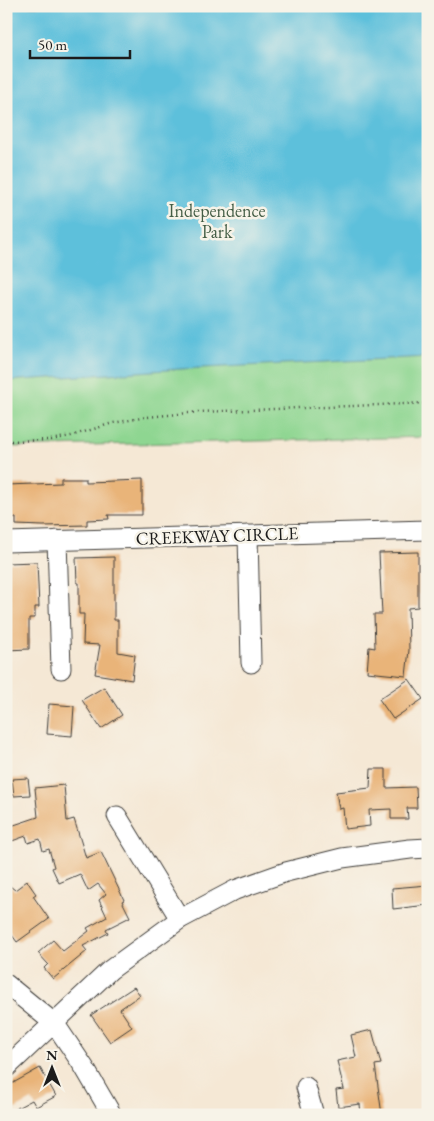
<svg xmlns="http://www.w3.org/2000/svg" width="434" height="1121" viewBox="0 0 434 1121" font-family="'EB Garamond',serif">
<rect width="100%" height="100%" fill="#f7f3e8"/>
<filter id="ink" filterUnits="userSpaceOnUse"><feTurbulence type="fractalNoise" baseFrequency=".02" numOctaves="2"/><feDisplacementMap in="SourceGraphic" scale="10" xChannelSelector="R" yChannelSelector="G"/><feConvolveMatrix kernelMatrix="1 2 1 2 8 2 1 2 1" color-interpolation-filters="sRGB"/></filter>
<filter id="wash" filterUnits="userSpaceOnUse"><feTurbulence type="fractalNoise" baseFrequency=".0096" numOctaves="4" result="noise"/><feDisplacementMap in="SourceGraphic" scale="20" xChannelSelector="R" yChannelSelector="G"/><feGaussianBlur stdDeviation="1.12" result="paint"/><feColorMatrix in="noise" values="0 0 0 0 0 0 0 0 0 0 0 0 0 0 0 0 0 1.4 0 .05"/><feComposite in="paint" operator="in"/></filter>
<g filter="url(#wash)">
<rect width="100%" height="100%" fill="#f5e8d5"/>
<path fill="#8ed691" stroke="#557956" d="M6 6H428V437L6 447Z"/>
<path fill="#5dc0db" stroke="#3c6e7c" d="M6 6H428V357L181 369 6 381Z"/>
<g id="blocks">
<g fill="#e9b479">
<path d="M61 478H86V482L142 480V515H108L109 519 87 520V525L43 526 16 525V518H11V514H6V485L61 483Z"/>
<path d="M418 552V607L408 608 409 650 406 676 367 672 369 647 375 648 374 614H382L379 553Z"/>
<path d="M114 557V620H118V652L135 655 132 680 95 674 100 645 83 644 84 614H79V583H77L76 558Z"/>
<path d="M37 562 39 607H35V618H29V649L6 650V563Z"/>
<path d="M409 679 423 699 393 719 379 699Z"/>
<path d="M104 687 122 715 101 729 82 700Z"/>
<path d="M49 704 74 706 72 736 47 734Z"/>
<path d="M371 769H386V788L416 787 417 808H407L408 819H391V809L369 810 370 826 345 829 343 808 339 809 336 792 370 788Z"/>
<path d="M28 778 30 795 14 796 12 779Z"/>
<path d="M64 785 67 821 74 819 86 858 101 852 124 900 122 901 130 917 106 929 108 933 83 946 87 951 53 979 44 968 48 964 38 953 53 940 63 951 89 931 87 928 107 917 99 900 106 894 98 884 88 891 80 874 59 883 52 868 54 867 49 849 43 851 40 839 28 843 26 836 12 841 8 827 38 817 35 788Z"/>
<path d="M27 881 36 894 33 896 49 919 17 942 6 927V883L15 890Z"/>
<path d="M428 885V905L393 909 392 888Z"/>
<path d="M134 987 140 995 120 1009 132 1027 110 1042 91 1015Z"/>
<path d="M372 1030 381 1064 375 1065 382 1115H361L360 1104 338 1107 336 1090 344 1089 337 1061 356 1057 351 1035Z"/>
<path d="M40 1068 56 1096 36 1107 32 1100 6 1114V1087Z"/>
</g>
</g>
</g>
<g filter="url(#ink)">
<use href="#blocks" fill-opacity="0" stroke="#3d3b38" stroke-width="1"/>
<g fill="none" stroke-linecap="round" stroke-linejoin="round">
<g stroke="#3d3b38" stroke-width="21">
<g id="minor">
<path d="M248 535 251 663"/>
<path d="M57 540 61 669"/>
<path d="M6 542 428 530"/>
<path d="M117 816 180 919"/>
<path d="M6 984 55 1024 84 1067 112 1115"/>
<path d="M6 1068 110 970 180 919 235 890 286 872 342 858 410 849 428 848"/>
<path d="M306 1087 314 1115"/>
</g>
</g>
<path stroke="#3d3b38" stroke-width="2.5" stroke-dasharray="1 4" stroke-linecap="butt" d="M6 441 51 440 71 436 113 423 147 417 199 412 428 403"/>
<use href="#minor" stroke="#fff" stroke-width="19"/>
</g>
</g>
<g text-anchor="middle" stroke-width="5" stroke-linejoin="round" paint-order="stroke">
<g font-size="18" fill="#445d45" stroke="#f7f3e8">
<text x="217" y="217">Independence<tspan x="217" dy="21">Park</tspan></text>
</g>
<g font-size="18" fill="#1c1c1c" stroke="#f7f3e8">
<text transform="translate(217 536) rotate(-2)" y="6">CREEKWAY CIRCLE</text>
</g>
</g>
<rect width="434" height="1121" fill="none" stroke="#f7f3e8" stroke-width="25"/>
<g transform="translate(52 1068)" stroke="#f7f3e8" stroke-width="4" paint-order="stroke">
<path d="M0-4L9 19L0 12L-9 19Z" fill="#1c1c1c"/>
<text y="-8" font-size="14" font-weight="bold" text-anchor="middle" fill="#1c1c1c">N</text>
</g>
<path d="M30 50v8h100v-8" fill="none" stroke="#1c1c1c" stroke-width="2.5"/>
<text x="38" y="50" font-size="15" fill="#1c1c1c" stroke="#f7f3e8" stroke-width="4" paint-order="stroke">50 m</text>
</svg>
